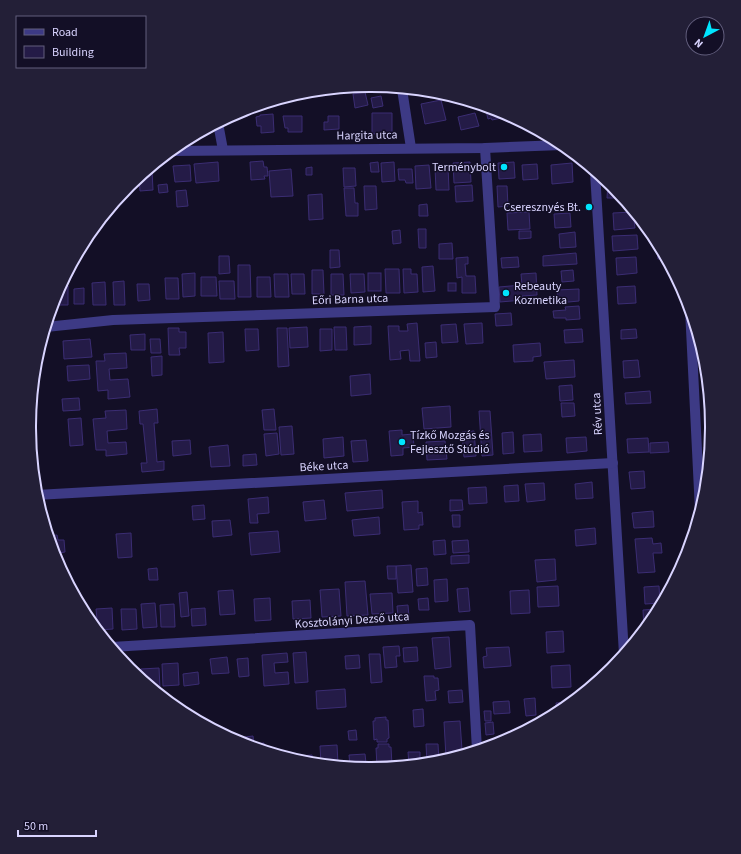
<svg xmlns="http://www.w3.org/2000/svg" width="741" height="854" viewBox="0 0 741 854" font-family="'Source Sans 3',sans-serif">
<rect width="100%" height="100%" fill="#130f26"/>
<g fill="#241b47" stroke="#3b2d73">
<path d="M420 90 437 92 421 96Z"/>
<path d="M365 92 368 105 355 108 353 94Z"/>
<path d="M381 96 383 106 373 108 371 98Z"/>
<path d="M441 100 446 120 425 124 421 104Z"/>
<path d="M494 109 499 111 501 118 492 120 491 118 488 119 486 111Z"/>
<path d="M241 111 242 118 232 120 231 116Z"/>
<path d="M372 113H392V133L372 134Z"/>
<path d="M475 113 479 126 461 130 458 117Z"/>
<path d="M273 114 274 132 261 133V126H257L256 117 260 116V115Z"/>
<path d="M283 116H302V132H288V128H285Z"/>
<path d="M328 116H339V129L324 130V122H328Z"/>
<path d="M263 161 264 167H267L268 176H264L265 179 251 180 250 162Z"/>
<path d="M218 162 219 181 196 183 194 164Z"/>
<path d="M378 162 379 172H371L370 163Z"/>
<path d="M394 162 395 181 382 182 381 163Z"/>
<path d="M470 162 471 182 454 183 453 163Z"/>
<path d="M514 162 515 178 499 179 498 163Z"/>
<path d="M572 163 573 182 552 184 551 165Z"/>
<path d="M537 164 538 179 523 180 522 165Z"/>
<path d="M190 165 191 181 175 182 173 166Z"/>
<path d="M429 165 431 188 416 189 415 166Z"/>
<path d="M448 166 449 190H436L435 167Z"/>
<path d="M312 167V175H306V168Z"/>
<path d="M343 168H355L356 186 344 187Z"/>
<path d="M291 169 293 196 271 197 269 171Z"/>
<path d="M398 169H412L413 183H406L405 180H399Z"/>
<path d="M148 170H152L153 190 140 191 139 177Z"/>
<path d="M608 182 612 186 623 198H607Z"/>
<path d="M167 184 168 192 159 193 158 185Z"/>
<path d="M472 185 473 201 456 202 455 186Z"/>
<path d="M364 186H376L377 209 365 210Z"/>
<path d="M497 186H507L508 206 498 207Z"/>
<path d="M344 188H354L355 203H358V216H346Z"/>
<path d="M186 190 188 206 177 207 176 191Z"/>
<path d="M322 194 323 219 309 220 308 195Z"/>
<path d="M427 204 428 216H419V205Z"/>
<path d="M529 212 530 229 508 230 507 213Z"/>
<path d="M633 212 635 228 614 230 613 213Z"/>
<path d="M570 213 571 227 555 228 554 214Z"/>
<path d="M418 229H426V248H419Z"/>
<path d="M400 230 401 243 393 244 392 231Z"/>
<path d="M519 231H531V238L519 239Z"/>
<path d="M575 232 576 247 560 248 559 234Z"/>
<path d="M637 235 638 249 613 251 612 236Z"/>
<path d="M452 243 453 259H439V244Z"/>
<path d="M657 249H661L666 258 658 259Z"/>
<path d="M330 250H339L340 267 330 268Z"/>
<path d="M576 253 577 264 543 266V256Z"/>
<path d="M219 256H229L230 273 219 274Z"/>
<path d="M468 257V264H465L466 276H475L476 293H462V277L457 278 456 258Z"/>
<path d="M518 257 519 267 502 268 501 258Z"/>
<path d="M636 257 637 273 617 275 616 258Z"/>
<path d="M238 265H250L251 297H238Z"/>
<path d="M433 266 435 291 423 292 422 267Z"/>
<path d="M385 269H399L400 293H386Z"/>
<path d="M403 269H411V274H417L418 292 404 293Z"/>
<path d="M312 270H323L324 294H312Z"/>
<path d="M573 270 574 281 562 282 561 271Z"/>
<path d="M195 273V296L183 297 182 274Z"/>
<rect x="368" y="273" width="13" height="18"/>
<path d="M536 273 537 295 522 296 523 300 500 302 499 287 522 285 521 274Z"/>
<path d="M274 274H288L289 297H275Z"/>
<path d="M291 274H304L305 294H292Z"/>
<path d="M331 274H343L344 295H331Z"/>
<path d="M350 274H364L365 292 351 293Z"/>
<path d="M201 277H216L217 296H201Z"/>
<path d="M257 277H270L271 297H257Z"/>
<path d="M165 278H178L179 299H166Z"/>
<path d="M124 281 125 305H114L113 282Z"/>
<path d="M219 281H234L235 299H220Z"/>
<path d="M105 282 106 305H93L92 283Z"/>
<rect x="448" y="283" width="8" height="8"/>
<path d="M137 284H149L150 300 138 301Z"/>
<path d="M60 286H68V305H55V298Z"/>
<path d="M635 286 636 303 618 304 617 287Z"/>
<path d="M84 288V304H74V289Z"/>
<path d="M579 289V301L558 303 557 290Z"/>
<path d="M579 306 580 319 566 320V318H554L553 311 566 310 565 307Z"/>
<path d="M511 313 512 325 496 326 495 314Z"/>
<path d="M417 323 420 361H410L409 350 400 351 401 359 390 360 388 326H399V331H408L407 324Z"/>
<path d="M482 323 483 343 466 344 464 324Z"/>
<path d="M456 324 458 342 442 343 441 325Z"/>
<path d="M371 326V344L354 345V327Z"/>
<path d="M307 327 308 347 290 348 289 328Z"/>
<path d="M334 327H346L347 350H335Z"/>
<path d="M168 328H179V332H186V348H179L180 355H169Z"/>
<path d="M277 328H287L289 366 278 367Z"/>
<path d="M245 329H258L259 350 246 351Z"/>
<path d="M320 329H332V350L320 351Z"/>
<path d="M582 329 583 342 565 343 564 330Z"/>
<path d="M636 329 637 338 621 339V330Z"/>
<path d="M223 332 224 362 209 363 208 333Z"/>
<path d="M145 334V350H131L130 335Z"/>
<path d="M90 339 92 357 64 359 63 341Z"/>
<path d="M150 339H160L161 353H151Z"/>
<path d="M436 342 437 357 426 358 425 343Z"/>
<path d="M540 343 541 356 533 357V361L514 362 513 345Z"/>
<path d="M126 353 127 368 109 369 110 380 128 379 130 397 108 399V390L98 391 96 361H105L104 354Z"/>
<path d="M162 356V375L152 376 151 357Z"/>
<path d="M574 360 575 377 546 379 544 362Z"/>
<path d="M638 360 640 377 624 378 623 361Z"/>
<path d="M89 365 90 379 68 381 67 366Z"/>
<path d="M370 374 371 394 351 396 350 376Z"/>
<path d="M572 385 573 400 560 401 559 386Z"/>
<path d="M650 391 651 403 626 404 625 393Z"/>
<path d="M79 398 80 410 63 411 62 399Z"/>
<path d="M561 403H574L575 416 562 417Z"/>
<path d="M450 406 451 427 424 429 422 408Z"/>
<path d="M157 409 158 423H154L157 462 164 461V470L142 472 141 463H147L143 424H140L139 411Z"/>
<path d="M274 409 276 430H264L262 410Z"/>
<path d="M126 410 127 429 107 431 108 443 126 442 127 454 106 456V450H96L93 419 106 418 105 411Z"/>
<path d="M479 411H490L493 455 482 456Z"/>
<path d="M81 418 83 445 70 446 68 419Z"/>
<path d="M292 426 294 454 281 455 279 427Z"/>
<path d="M402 430V435L413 434 414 447 403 448V455L391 456 389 431Z"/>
<path d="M474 431 476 456 464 457 462 432Z"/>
<path d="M513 432 514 453 503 454 502 433Z"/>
<path d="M277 433 279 454 266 456 264 434Z"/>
<path d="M541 434 542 451 524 452 523 435Z"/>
<path d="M343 437 344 456 324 458 323 439Z"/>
<path d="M586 437 587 451 567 453 566 438Z"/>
<path d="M648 438 649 452 628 453 627 439Z"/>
<path d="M190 440 191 454 173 456 172 441Z"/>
<path d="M366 440 368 461 353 462 351 441Z"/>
<path d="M445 441 447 459 427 460 426 442Z"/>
<path d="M668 442 669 452 650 453V443Z"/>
<path d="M228 445 230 466 211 467 209 447Z"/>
<path d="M704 447H710L709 462H704Z"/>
<path d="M256 454 257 465 243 466V455Z"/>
<path d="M644 471 645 488 631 489 629 472Z"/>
<path d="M592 482 593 498 576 499 575 484Z"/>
<path d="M544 483 545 500 527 502 525 484Z"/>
<path d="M518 485 519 501 505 502 504 486Z"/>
<path d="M486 487 487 503 469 504 468 488Z"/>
<path d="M382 490 383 508 347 511 345 493Z"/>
<path d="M268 497 269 513 257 514 258 523H250L248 499Z"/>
<path d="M324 500 326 519 305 521 303 502Z"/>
<path d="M450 500H462L463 510 450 511Z"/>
<path d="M418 501V513L422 512 423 525H419V529L404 530 402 502Z"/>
<path d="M204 505 205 519 193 520 192 506Z"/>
<path d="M653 511 654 527 634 528 632 513Z"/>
<path d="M452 515H460V527H453Z"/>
<path d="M379 517 380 534 354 536 352 520Z"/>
<path d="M230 520 232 535 213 537 212 521Z"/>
<path d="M595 528 596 544 576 546 575 530Z"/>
<path d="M47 530H48V536L57 535 58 540H64L65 552 59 553V557H55Z"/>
<path d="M278 531 280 552 251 555 249 533Z"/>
<path d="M131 533 132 557 118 558 116 534Z"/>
<path d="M652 538 653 544 661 543 662 553H653L655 572 638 573 635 539Z"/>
<path d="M445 540 446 554 434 555 433 541Z"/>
<path d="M468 540 469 552 453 553 452 541Z"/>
<path d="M469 555V563L451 564V556Z"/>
<path d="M555 559 556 580 537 582 535 560Z"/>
<path d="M411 565 413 592 398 593 396 566Z"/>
<path d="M387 566H396V579H388Z"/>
<path d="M157 568 158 580H149L148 569Z"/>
<path d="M427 568 428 585 417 586 416 569Z"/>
<path d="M447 579 448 601 435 602 434 580Z"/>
<path d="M365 581 368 615 347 616 345 582Z"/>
<path d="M558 586 559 606 538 607 537 587Z"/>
<path d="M659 586 660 603 645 604 644 587Z"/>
<path d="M468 588 470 611 459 612 457 589Z"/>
<path d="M339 589 341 616 322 617 320 590Z"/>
<path d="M233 590 235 614 220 615 218 591Z"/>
<path d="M529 590 530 613 511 614 510 591Z"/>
<path d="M187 592 189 616 181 617 179 593Z"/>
<path d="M392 593 393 613 372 614 370 594Z"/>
<path d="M270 598 271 620 255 621 254 599Z"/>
<path d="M428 598 429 610H419L418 599Z"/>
<path d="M310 600 311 618 293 619 292 601Z"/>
<path d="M155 603 157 627 143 628 141 604Z"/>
<path d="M174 604 175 627H161L160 605Z"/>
<path d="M408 605 409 617 398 618 397 606Z"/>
<path d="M112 608 113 629 98 630 96 609Z"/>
<path d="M205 608 206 625 192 626 191 609Z"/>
<path d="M121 609H136L137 629 122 630Z"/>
<path d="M657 609V612L654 617 644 629 643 610Z"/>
<path d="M563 631 564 652 547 653 546 632Z"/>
<path d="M449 637 451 667 435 669 432 638Z"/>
<path d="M399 646 400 656H396L397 667 385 668 383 647Z"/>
<path d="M417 647 418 661 404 662 403 648Z"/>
<path d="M509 647 511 666 484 668 483 657 487 656 486 648Z"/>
<path d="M306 652 308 682 295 683 293 653Z"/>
<path d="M287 653 288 662 274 663 275 673 288 672 289 684 264 686 262 655Z"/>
<path d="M369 654H380L382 682 371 683Z"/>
<path d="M359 655 360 668 346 669 345 656Z"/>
<path d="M227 657 229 673 212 674 210 659Z"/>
<path d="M248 658 249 676 239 677 237 659Z"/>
<path d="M178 663 179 685 163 686 162 664Z"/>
<path d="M570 665 571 687 552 688 551 666Z"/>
<path d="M159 668 160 688H153L142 679 141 669Z"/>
<path d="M198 672 199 684 184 686 183 674Z"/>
<path d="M424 676H434V678H438L439 690 435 691 436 700 426 701Z"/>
<path d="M345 689 346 707 317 709 316 691Z"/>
<path d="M462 690 463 702 449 703 448 691Z"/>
<path d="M535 698 536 715 526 716 524 699Z"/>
<path d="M509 701 510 713 494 714 493 702Z"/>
<path d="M567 702 568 705 557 713 556 703Z"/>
<path d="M423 709 424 726 414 727 413 710Z"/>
<path d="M484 711H491V721H485Z"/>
<path d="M386 717V720H388L389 738 387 739V742H377V739L374 740 373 721H375V718Z"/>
<path d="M460 721 462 750 456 751V756L446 757 444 722Z"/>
<path d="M493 722 494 734 486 735 485 723Z"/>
<path d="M356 730 357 740H349L348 731Z"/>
<path d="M253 736 254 744 264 743V750L245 744V737Z"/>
<path d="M378 744H389V747H391L392 765 380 768V766H377L376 748H378Z"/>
<path d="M426 744H438L439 761 427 763Z"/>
<path d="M337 745 338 764H321L320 746Z"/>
<path d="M408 752H420V764L409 765Z"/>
<path d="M365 754 366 763H363V768L350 766 349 755Z"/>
<path d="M312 755 313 763 300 761V756Z"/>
</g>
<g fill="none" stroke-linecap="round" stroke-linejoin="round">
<g stroke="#3d3a85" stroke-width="10">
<path d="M402 89 411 148"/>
<path d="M218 123 223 150"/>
<path d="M171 151 485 148 562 145"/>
<path d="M595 172 624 654"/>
<path d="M690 309 700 511"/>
<path d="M46 327 113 320 495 307 485 148"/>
<path d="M36 495 613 463"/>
<path d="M112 647 470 625 477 750"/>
</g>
</g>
<g fill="#00e5ff" stroke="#130f26" stroke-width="1.5">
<circle cx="504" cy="167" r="4"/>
<circle cx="589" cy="207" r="4"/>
<circle cx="506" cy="293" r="4"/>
<circle cx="402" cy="442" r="4"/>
</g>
<g text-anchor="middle" stroke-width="3" stroke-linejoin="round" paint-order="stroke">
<g font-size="12" fill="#d9d4ff" stroke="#130f26">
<text transform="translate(367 135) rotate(-1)" y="4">Hargita utca</text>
<text transform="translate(350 299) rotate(-2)" y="4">Eőri Barna utca</text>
<text transform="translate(597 414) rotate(-93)" y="4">Rév utca</text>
<text transform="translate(324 466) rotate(-3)" y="4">Béke utca</text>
<text transform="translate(352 620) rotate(-4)" y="4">Kosztolányi Dezső utca</text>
</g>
<g font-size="12" fill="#d9d4ff" stroke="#130f26" text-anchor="end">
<text x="496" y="171">Terménybolt</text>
<text x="581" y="211">Cseresznyés Bt.</text>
<text x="514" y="290" text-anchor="start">Rebeauty<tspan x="514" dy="14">Kozmetika</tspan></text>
<text x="410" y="439" text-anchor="start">Tízkő Mozgás és<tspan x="410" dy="14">Fejlesztő Stúdió</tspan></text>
</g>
</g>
<path d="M0 0H741V854H0ZM370 92H371A334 334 0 0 1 705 426V428A334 334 0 0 1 371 762H370A334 334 0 0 1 36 428V426A334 334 0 0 1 370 92Z" fill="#231f37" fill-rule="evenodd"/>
<path fill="none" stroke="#d9d4ff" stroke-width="2" d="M370 92H371A334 334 0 0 1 705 426V428A334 334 0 0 1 371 762H370A334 334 0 0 1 36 428V426A334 334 0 0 1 370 92Z"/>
<rect x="16" y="16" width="130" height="52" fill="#130f26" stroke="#625e7d"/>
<rect x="24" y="29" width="20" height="6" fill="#3d3a85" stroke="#625e7d"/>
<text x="52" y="36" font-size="12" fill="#d9d4ff">Road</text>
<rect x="24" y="46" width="20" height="12" fill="#241b47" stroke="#625e7d"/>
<text x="52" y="56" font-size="12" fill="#d9d4ff">Building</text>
<g transform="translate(705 36) rotate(221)"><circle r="19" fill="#130f26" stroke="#625e7d"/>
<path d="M0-3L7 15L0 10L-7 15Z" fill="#00e5ff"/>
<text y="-6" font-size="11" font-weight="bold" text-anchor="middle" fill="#d9d4ff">N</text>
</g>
<path d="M18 830v6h78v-6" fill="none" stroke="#d9d4ff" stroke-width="2"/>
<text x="24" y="830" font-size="12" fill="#d9d4ff" stroke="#130f26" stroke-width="3" paint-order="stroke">50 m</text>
</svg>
